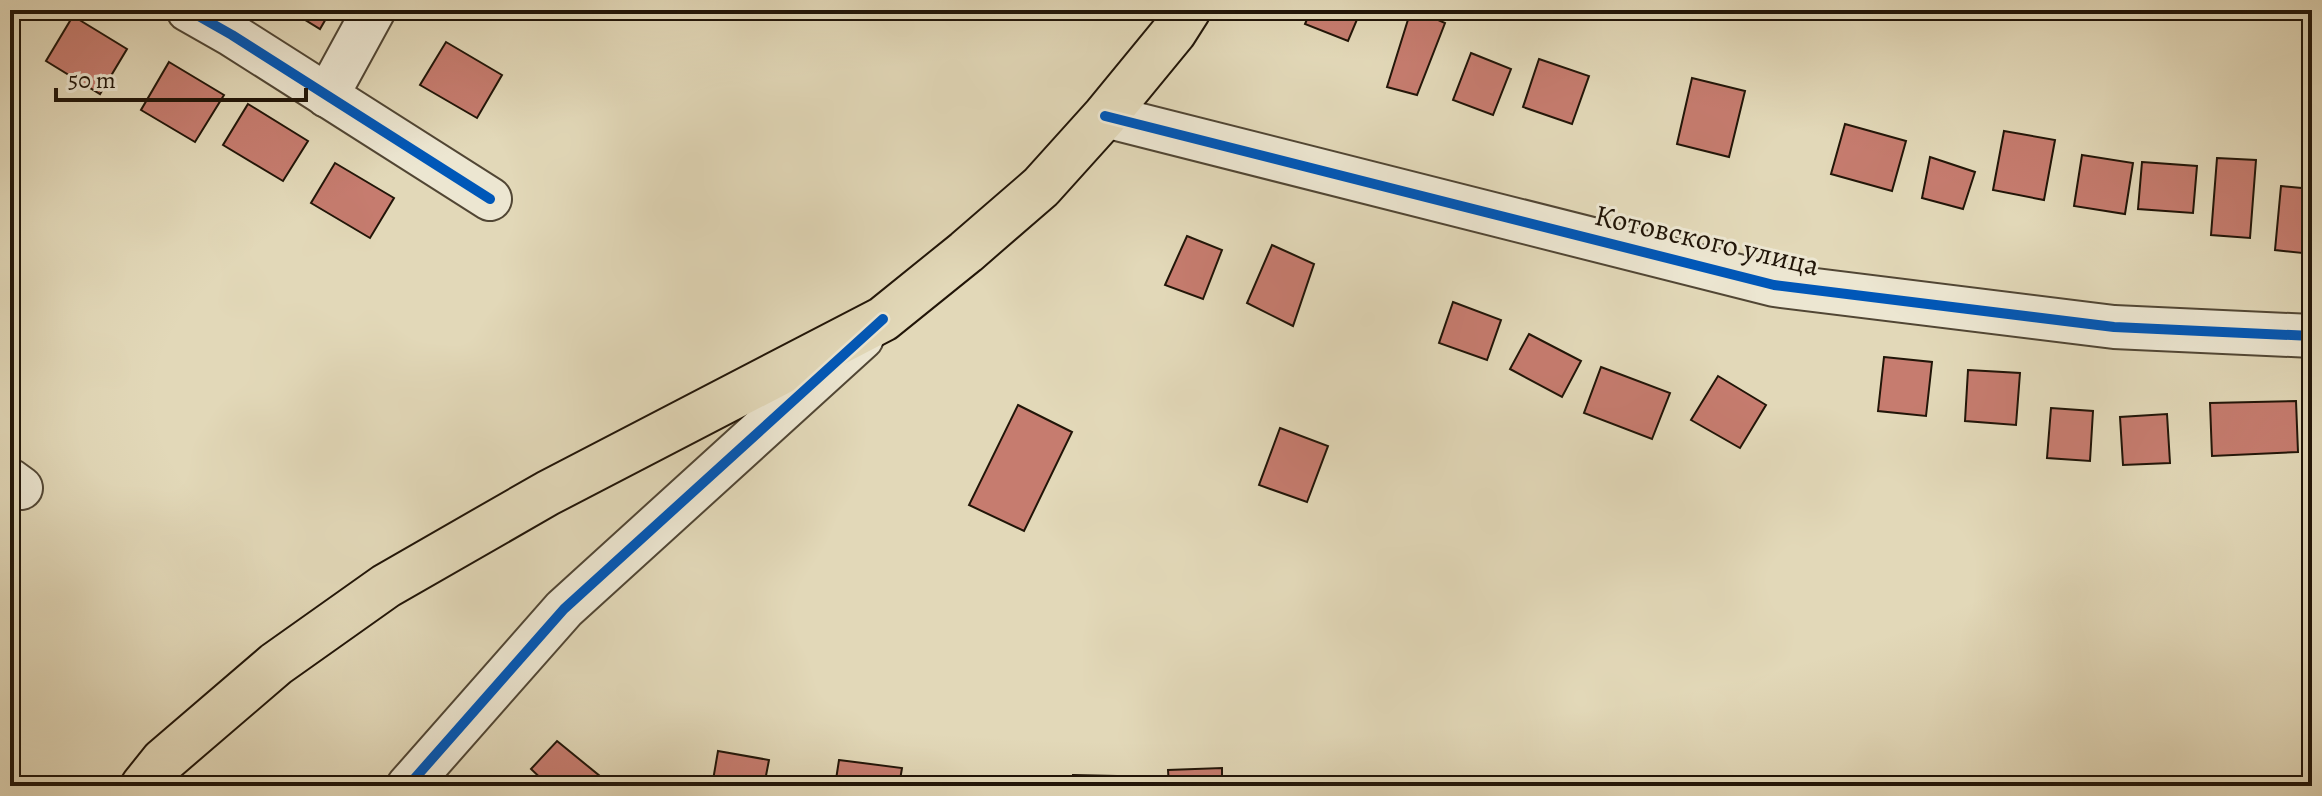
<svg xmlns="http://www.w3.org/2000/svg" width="2322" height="796" viewBox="0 0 2322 796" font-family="Alegreya,serif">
<rect width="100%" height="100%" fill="#e2d8b8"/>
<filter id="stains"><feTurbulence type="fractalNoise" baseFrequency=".0025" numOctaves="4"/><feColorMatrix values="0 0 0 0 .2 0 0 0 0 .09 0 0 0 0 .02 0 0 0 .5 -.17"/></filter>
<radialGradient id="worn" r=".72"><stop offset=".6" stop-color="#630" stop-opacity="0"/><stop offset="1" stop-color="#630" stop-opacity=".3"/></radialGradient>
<g fill="#c67c6f" stroke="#211508" stroke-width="2">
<path d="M289 10H331L320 29Z"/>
<path d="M1311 10H1361L1348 41 1305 24Z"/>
<path d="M1411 10H1416L1445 23 1417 95 1387 87Z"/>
<path d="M73 16 127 49 100 94 46 61Z"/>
<path d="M446 42 502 75 477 118 420 85Z"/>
<path d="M1471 53 1511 69 1493 115 1453 100Z"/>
<path d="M1539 59 1589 76 1572 124 1523 107Z"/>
<path d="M169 62 224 95 195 142 141 110Z"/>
<path d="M1692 78 1745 91 1729 157 1677 144Z"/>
<path d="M248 104 308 141 283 181 223 145Z"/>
<path d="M1845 124 1906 141 1892 191 1831 174Z"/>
<path d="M2004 131 2055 140 2044 200 1993 190Z"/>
<path d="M2082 155 2133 163 2125 214 2074 206Z"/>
<path d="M1930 157 1975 172 1963 209 1922 198Z"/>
<path d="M2217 158 2256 160 2250 238 2211 235Z"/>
<path d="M2142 162 2197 166 2193 213 2138 209Z"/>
<path d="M335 163 394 198 370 238 311 203Z"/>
<path d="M2281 186 2312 189V254L2275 250Z"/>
<path d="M1187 236 1222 250 1203 299 1165 285Z"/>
<path d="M1272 245 1314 264 1293 326 1247 303Z"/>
<path d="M1453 302 1501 320 1487 360 1439 343Z"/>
<path d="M1529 334 1581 361 1562 397 1510 369Z"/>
<path d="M1884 357 1932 362 1926 416 1878 411Z"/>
<path d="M1601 367 1670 393 1652 439 1584 413Z"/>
<path d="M1968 370 2020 373 2016 425 1965 421Z"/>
<path d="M1718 376 1766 405 1740 448 1691 420Z"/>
<path d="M2296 401 2298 452 2212 456 2210 403Z"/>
<path d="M1018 405 1072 432 1024 531 969 505Z"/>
<path d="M2051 408 2093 411 2090 461 2047 458Z"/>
<path d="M2167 414 2170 463 2123 465 2120 417Z"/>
<path d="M1280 428 1328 446 1307 502 1259 485Z"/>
<path d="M557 741 606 781 602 786H549L531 769Z"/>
<path d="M718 751 769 760 764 786H712Z"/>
<path d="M839 760 902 768 899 786H835Z"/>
<path d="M1222 768V786H1169L1168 770Z"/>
<path d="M1073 775 1116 776 1115 786H1072Z"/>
<path d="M1339 778V786H1290V781Z"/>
<path d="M976 779 1030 786H976Z"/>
<path d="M2125 780 2174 781V786H2125Z"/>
</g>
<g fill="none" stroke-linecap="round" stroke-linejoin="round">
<g stroke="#514634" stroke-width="46">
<g id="minor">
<path d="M188 10 232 35 490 199"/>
<path d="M327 96 374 10"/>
<path d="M1105 116 1774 285 2114 327 2312 336"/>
<path d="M10 480 21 488"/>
<path d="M408 786 564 609 862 338"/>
</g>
</g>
<g stroke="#211508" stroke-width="48">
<path id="major" d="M143 786 163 761 276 664 386 586 548 493 883 319 966 252 1041 187 1105 116 1174 32 1188 10"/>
</g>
<use href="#minor" stroke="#ece6d1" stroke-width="42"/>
<use href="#major" stroke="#e2d8b8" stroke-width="44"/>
<g stroke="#ece6d1" stroke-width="15">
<g id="cycleway">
<path d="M188 10 232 35 490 199"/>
<path d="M1105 116 1774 285 2114 327 2312 336"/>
<path d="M408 786 564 609 883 319"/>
</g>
</g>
<use href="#cycleway" stroke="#0057b8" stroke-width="10"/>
</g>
<g text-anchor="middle" stroke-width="6" stroke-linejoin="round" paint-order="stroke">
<g font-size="30" fill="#211508" stroke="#ece6d1">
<text transform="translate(1707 240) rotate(13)" y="10">Котовского улица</text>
</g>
</g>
<rect width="2322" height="796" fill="none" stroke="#e2d8b8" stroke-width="40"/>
<rect x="12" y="12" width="2298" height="772" fill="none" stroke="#211508" stroke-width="4"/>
<rect x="20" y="20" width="2282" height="756" fill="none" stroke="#211508" stroke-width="2"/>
<path d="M56 88v12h250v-12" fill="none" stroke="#211508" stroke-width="4"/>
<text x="68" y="88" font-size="24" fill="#211508" stroke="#ece6d1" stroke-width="6" paint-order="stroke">50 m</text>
<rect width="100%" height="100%" filter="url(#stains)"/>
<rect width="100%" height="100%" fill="url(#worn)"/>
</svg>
